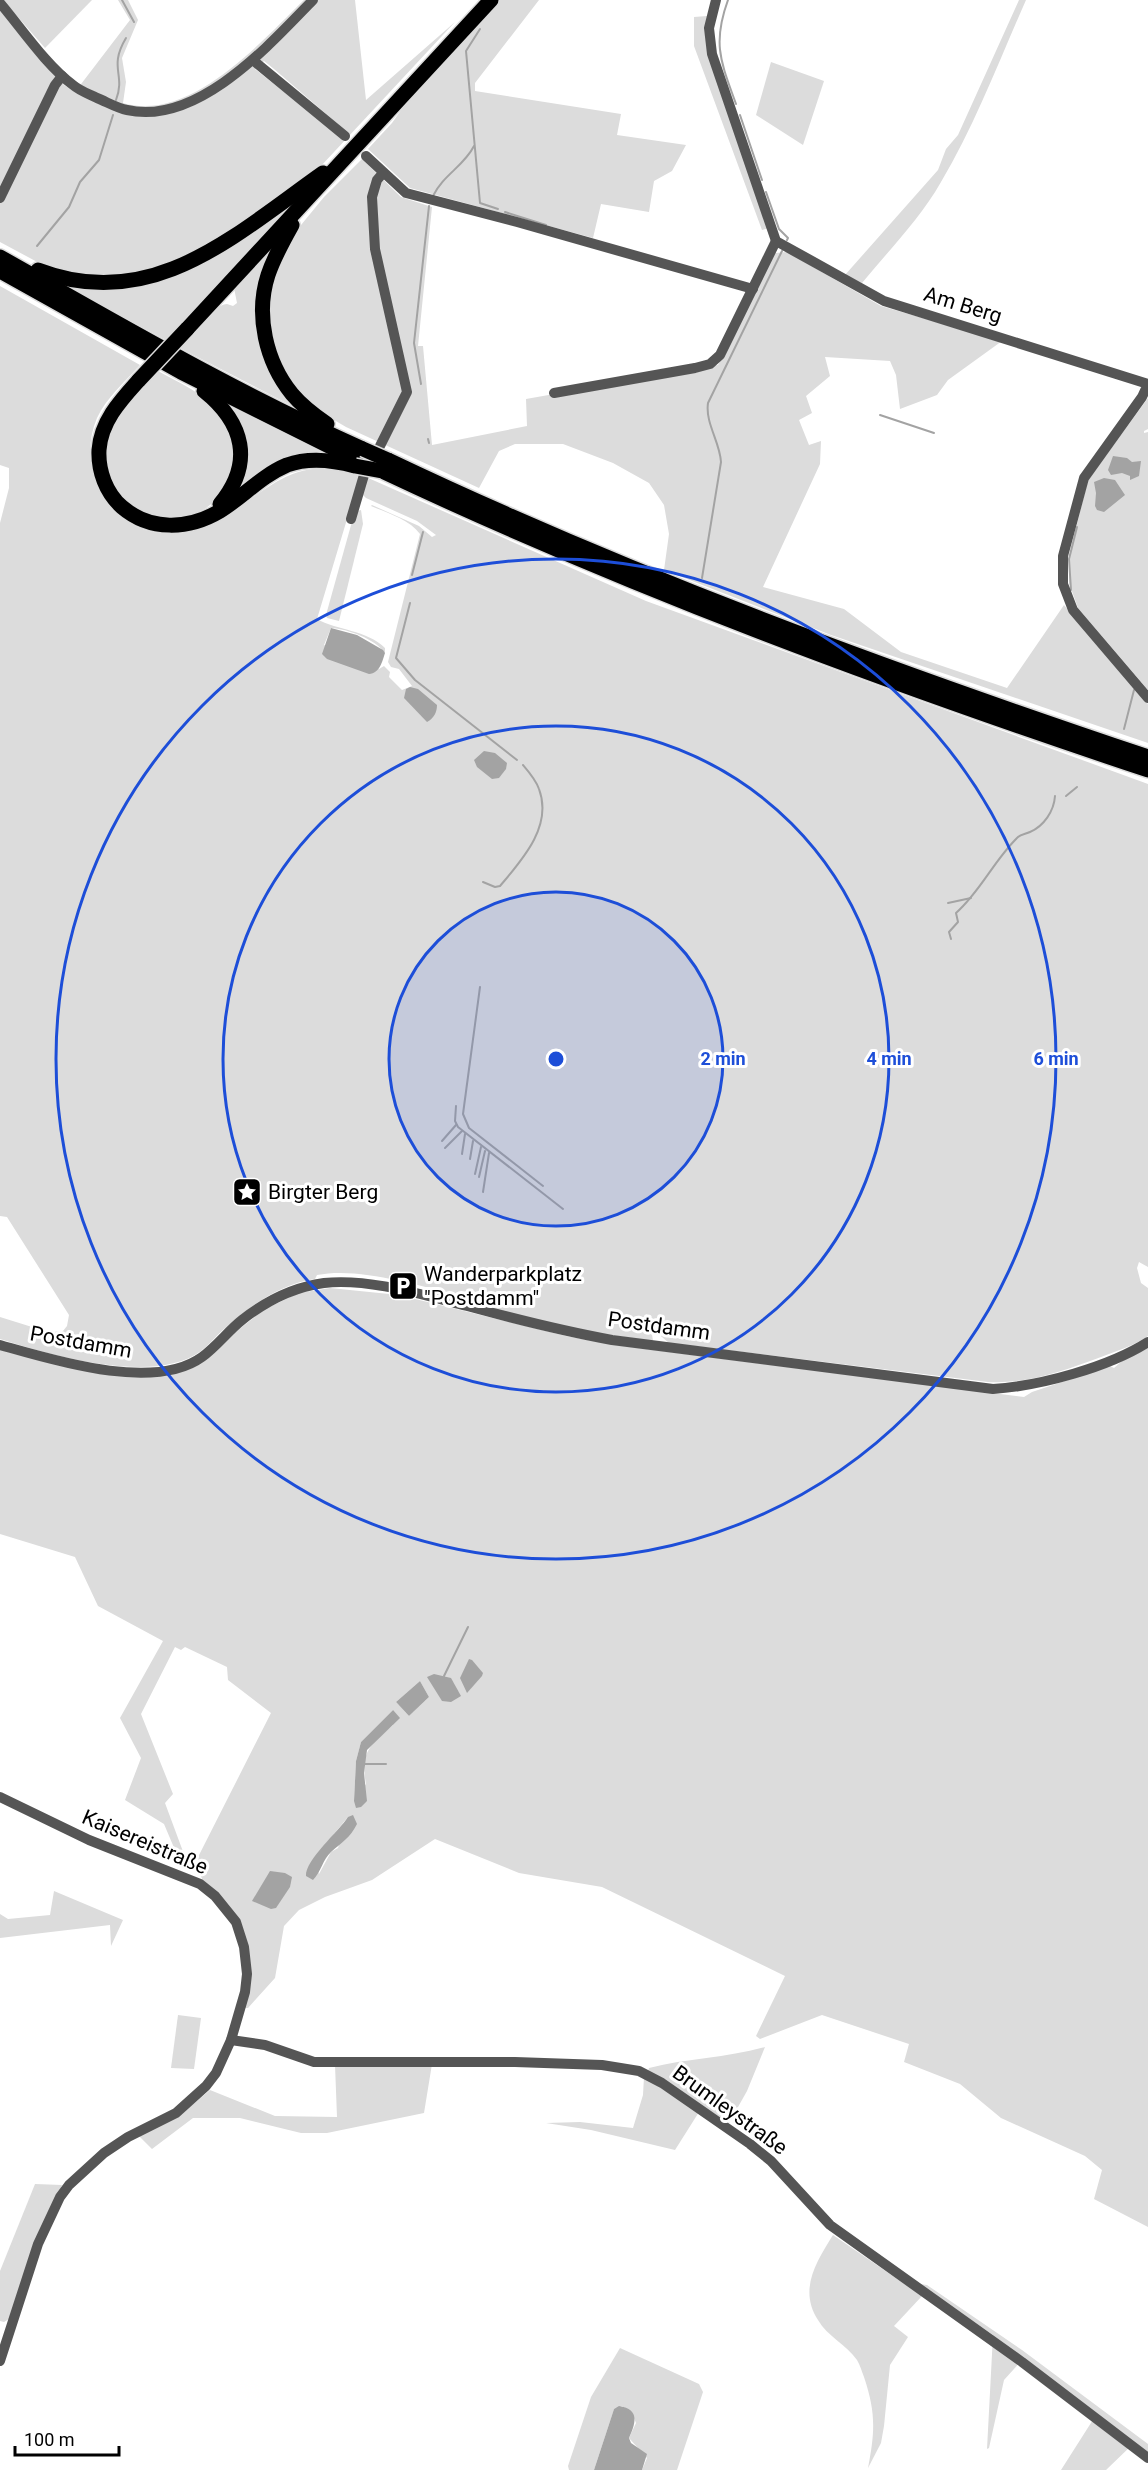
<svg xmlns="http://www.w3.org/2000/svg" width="1148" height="2470" viewBox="0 0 1148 2470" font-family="Roboto,sans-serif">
<rect width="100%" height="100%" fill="#fff"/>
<g fill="#dcdcdc" fill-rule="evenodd">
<path d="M3 0H92L45 48Z"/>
<path d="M118 0H128L138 20 122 58 126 82 123 103C190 123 261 42 304 0H355L366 100 455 22 321 166 212 242 194 252 155 268 134 273 89 275 63 272 41 264 0 242V7L64 85 75 92 130 20ZM264 61 274 69 339 125 332 130 255 69Z"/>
<path d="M500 0H539L475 83V91L621 114 617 135 686 145 672 171 654 181 649 212 601 204 593 238 410 188 368 149 392 123 406 103Z"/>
<path d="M1019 0H1026C999 61 975 125 941 182 920 219 889 250 862 283L845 275 938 170 946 149 958 135Z"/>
<path d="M707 16 706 28 769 228 762 230 694 46V17Z"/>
<path d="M771 62 824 81 803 145 756 115Z"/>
<path d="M362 159 401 197 432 207 418 346H423L432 445 527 426 526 399 718 365 775 253 787 252 881 306 1002 341 948 380 937 395 900 409 896 375 890 361 825 357 830 376 806 396 812 413 799 420 809 445 821 441 820 464 763 587 844 609 901 652 1007 688 1064 605 1148 704V743L831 635 664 570 669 534 664 505 649 483 613 463 563 444H515L499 451 479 488 346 427 319 411 297 391 280 364 271 336 269 310 272 283 292 236 324 197Z"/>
<path d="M316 181 166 340 54 280H153Z"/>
<path d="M287 227 259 315 298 409 180 348C189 335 211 305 227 304L233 306 237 303 234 288Z"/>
<path d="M0 286 140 365C126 381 106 398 97 418 76 467 106 526 159 533 244 544 266 440 360 476L317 619C336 630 367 630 385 648V653C375 639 348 629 331 628L324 645 379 669 384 666 390 672 389 677 402 690 412 686 399 669 391 667 388 662 420 534C409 519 387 513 371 506L372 505 419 526 432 537 436 535 417 521 366 498 361 493 366 477 646 601 1148 784V1267L1139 1262 1137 1268 1141 1283 1148 1288V1336C1133 1346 1117 1351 1101 1357 1063 1371 1029 1384 988 1382L669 1343 655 1331 652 1334 653 1341 590 1332 460 1301 449 1298 453 1294C413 1284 357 1267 317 1275L315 1279C280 1284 250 1306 224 1329 216 1336 209 1345 201 1351 154 1386 50 1355 0 1339V1317L32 1327 53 1332 63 1331 67 1326 69 1315 7 1217 0 1216V523L9 488V468L0 465Z"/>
<path d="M158 371C182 384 211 397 228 421 233 428 232 443 234 452 235 463 230 472 226 482 198 554 74 509 113 422 122 402 142 387 158 371Z"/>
<path d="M1148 398V429L1144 431V433L1148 432V690L1078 608 1069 583V556L1088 480Z"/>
<path d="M226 404 325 453 241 491 237 487 241 476Z"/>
<path d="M361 510 363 524 339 621 327 618 326 615 353 518 357 511Z"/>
<path d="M330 1288 399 1295 566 1336 615 1345 1024 1397 1032 1392 1110 1366 1114 1368 1122 1361 1148 1348V2227L1094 2199 1102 2170 1085 2156 1001 2118 960 2084 904 2062 909 2044 822 2015 760 2039 756 2036 785 1976 602 1887 519 1873 435 1839 372 1880 325 1897 299 1910 284 1926 275 1978 248 2008H245L247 1948 204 1883 195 1863 271 1713 228 1680 227 1667 185 1647 181 1650 175 1647 141 1714 173 1794 165 1803 188 1865 187 1869H183L164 1824 125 1800 141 1758 120 1718 163 1641 98 1606 75 1557 0 1534V1349L162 1375 233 1334 265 1309 299 1293ZM420 1681 429 1697 409 1716 396 1702ZM393 1710V1725C370 1745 360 1752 366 1784L354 1801 356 1761 361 1742ZM348 1817 338 1848 331 1852 319 1874 314 1858Z"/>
<path d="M54 1891 123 1920 111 1946 110 1925 0 1938V1914L8 1919 50 1915Z"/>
<path d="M178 2015 201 2018 194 2069 171 2068Z"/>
<path d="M765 2047 747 2091 729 2123 648 2071 649 2068C687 2058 727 2058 765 2047Z"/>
<path d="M432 2064 424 2113 327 2133H301L240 2118H193L152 2149 139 2136 178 2117 210 2090 275 2116 337 2117 335 2065Z"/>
<path d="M644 2077 699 2112 675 2150 591 2130 546 2123 580 2122 633 2128 643 2095Z"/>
<path d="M35 2184 62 2185 9 2319 4 2322 0 2321V2271Z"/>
<path d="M833 2235 922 2296 894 2326 908 2337 890 2365 884 2426 881 2443 868 2468C875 2431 876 2413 864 2377 862 2372 860 2365 857 2360 847 2345 827 2336 818 2320 798 2289 817 2261 833 2235Z"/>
<path d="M920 2284 927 2285 1022 2350 1148 2444V2454L1133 2444 1106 2470H1061L1096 2415 1024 2358 1004 2380 989 2448 987 2449 993 2335Z"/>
<path d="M620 2348 699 2384 703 2392 677 2470H642L647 2458 629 2438 636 2423 632 2413 622 2406 614 2409 594 2470H569L568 2466 591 2397Z"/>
</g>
<g fill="#a3a3a3">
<path d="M1113 456 1127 458 1132 462 1141 461 1139 476 1130 480V476L1122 473 1111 475 1108 470Z"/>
<path d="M1104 478 1115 480 1125 495 1104 512 1097 510 1095 506 1096 493 1094 482Z"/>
<path d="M331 628 357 635 383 650 385 653C382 662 380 673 369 674L327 659 322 654Z"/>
<path d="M410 687 418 689 437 705C437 712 434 718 427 722L404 698 406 689Z"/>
<path d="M484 751 495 753 507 763 506 769 499 778 492 779 477 767 474 760Z"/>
<path d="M469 1659 472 1660 483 1673 482 1676 467 1693 460 1678Z"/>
<path d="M434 1674 451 1678 461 1696 451 1702 442 1701 427 1677Z"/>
<path d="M420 1681 429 1697 409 1716 396 1702Z"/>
<path d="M393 1710 400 1718 367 1750 364 1773 367 1801 361 1807 356 1808 354 1801 356 1761 361 1742Z"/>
<path d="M353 1815 357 1824C350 1838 342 1842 331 1852 323 1859 321 1872 313 1880L306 1876C305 1860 339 1831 348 1817Z"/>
<path d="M270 1871 285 1873 292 1877 290 1887 276 1908 271 1909 252 1901Z"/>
<path d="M619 2406C641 2409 635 2425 629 2438L631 2443 647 2454 642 2470H594L614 2409Z"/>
</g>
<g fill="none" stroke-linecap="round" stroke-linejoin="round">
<g stroke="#a3a3a3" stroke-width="2">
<path d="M122 0 134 22"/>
<path d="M728 0C712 44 721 62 736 104"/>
<path d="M480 29 466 51 480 203 498 209"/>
<path d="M116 100C126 74 108 68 126 38"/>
<path d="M740 115 762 180"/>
<path d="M766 192 779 229 788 238 787 240"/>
<path d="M433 196C443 175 464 166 474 146"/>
<path d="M505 212 546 225"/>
<path d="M37 246 69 207 80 182 99 160 113 115"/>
<path d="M421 384 414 343 429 206"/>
<path d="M880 415 934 433"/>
<path d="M428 439 429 443"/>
<path d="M412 575 423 532"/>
<path d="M702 578 721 462C720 442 705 423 708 403L782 251"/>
<path d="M1071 590 1069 559 1077 527"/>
<path d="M410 603 396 658 415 680 517 760"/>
<path d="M1124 729 1134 690"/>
<path d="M1066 796 1077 787"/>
<path d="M483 882 495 887 500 886C522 860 553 826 539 789 536 780 529 772 523 765"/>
<path d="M948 903 971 898"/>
<path d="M951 939 949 932 958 922 956 913C981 891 994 860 1018 837 1021 834 1026 834 1030 832 1044 826 1054 811 1055 796"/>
<path d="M480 987 463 1114 469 1128 543 1186"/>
<path d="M456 1106 455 1121 458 1127 563 1209"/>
<path d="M442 1141 456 1125"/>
<path d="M445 1148 462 1131"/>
<path d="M462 1154 465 1134"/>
<path d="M470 1159 473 1141"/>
<path d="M475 1174 481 1147"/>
<path d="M479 1177 485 1151"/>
<path d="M483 1192 489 1153"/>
<path d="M444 1676 468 1627"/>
<path d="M362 1764H386"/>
</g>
<g stroke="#dbdbdb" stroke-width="18">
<g id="highway">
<path d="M292 225C283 241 274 257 268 275 255 315 266 362 292 394 302 406 314 415 327 424"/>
<path d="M0 257C119 324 238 394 363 449"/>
<path d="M38 270C152 314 235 235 323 173"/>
<path d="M0 271 181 372 357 460"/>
<path d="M187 329 491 0"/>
<path d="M139 380C121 400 101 421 99 450 98 471 106 493 122 507 150 531 188 530 220 511 243 497 261 476 287 465 309 457 333 460 355 466"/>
<path d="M204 391C244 423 254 463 220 504"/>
<path d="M388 460C634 577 889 670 1148 757"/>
<path d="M382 471C630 588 887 683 1148 770"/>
</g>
</g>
<g stroke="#555" stroke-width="10">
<path d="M716 0 709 28 712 54 776 241 884 301 1148 384 1142 397 1084 478 1063 556V584L1073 610 1148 698"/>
<path d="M0 3C22 29 46 65 73 85 80 91 89 94 97 98 107 102 117 108 127 110 198 126 270 44 313 0"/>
<path d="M254 61 345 136"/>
<path d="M366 156 406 193 517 222 753 289"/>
<path d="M0 198 55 85 62 76"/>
<path d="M554 393 695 368 710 364 720 355 776 241"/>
<path d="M380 446 407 392 375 249 372 197 377 180 383 173"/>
<path d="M351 519 364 475"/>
<path d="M0 1345C53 1360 154 1392 202 1357 217 1346 228 1331 242 1320 266 1301 294 1287 324 1283 369 1278 423 1295 467 1306 515 1319 563 1331 612 1340L993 1389C1040 1386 1109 1367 1148 1342"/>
<path d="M0 1797 89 1840 200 1884 215 1896 236 1922 244 1947 247 1974 245 1992 231 2040 216 2073 206 2086 176 2113 128 2137 104 2153 69 2185 60 2197 38 2244 0 2361"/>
<path d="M231 2040 265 2045 314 2062H515L602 2065 639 2071 662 2083 750 2144 771 2161 830 2225 1022 2362 1148 2458"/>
</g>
<use href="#highway" stroke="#000" stroke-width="15"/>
<g stroke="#dbdbdb" stroke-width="18" stroke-linecap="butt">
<g id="highway-bridge">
<path d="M139 380 187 329"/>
<path d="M363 449 388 460"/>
<path d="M355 466 382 471"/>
</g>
</g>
<use href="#highway-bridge" stroke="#000" stroke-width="15"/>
</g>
<circle cx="556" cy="1059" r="167" fill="#1d4ed8" fill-opacity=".12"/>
<g fill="none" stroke="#1d4ed8" stroke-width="3">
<circle cx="556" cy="1059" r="167"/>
<circle cx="556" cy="1059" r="333"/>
<circle cx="556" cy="1059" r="500"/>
</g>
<defs>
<g id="sight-square" transform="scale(1.5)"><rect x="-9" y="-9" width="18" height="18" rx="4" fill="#000" stroke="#fff"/><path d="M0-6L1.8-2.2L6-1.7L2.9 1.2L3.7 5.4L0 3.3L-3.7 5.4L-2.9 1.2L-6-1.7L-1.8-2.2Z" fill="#fff"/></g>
<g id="parking-square" transform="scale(1.5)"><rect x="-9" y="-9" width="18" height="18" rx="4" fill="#000" stroke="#fff"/><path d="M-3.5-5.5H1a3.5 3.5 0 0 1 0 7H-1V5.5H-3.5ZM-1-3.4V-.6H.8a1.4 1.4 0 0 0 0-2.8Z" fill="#fff"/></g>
</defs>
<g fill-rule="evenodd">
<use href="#sight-square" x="247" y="1192"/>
<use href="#parking-square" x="403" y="1286"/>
</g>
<g text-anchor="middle" stroke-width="6" stroke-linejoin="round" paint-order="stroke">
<g font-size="21" fill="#000" stroke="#fff">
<text transform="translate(963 305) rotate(17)" y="7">Am Berg</text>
<text transform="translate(659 1326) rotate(8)" y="7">Postdamm</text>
<text transform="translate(81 1342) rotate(10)" y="7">Postdamm</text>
<text transform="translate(145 1842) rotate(23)" y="7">Kaisereistraße</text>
<text transform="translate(730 2110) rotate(36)" y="7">Brumleystraße</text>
</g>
<g font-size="21" fill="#000" stroke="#fff" text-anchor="start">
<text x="268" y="1199">Birgter Berg</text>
<text x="424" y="1281">Wanderparkplatz<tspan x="424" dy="24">"Postdamm"</tspan></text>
</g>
</g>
<circle cx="556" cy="1059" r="9" fill="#1d4ed8" stroke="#fff" stroke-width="3"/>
<g font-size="18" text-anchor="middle" font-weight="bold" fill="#1d4ed8" stroke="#fff" stroke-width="6" stroke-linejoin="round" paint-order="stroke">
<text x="723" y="1065">2 min</text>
<text x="889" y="1065">4 min</text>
<text x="1056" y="1065">6 min</text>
</g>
<path d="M15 2446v9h104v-9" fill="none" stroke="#000000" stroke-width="3"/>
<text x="24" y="2446" font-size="18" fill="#000000" stroke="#ffffff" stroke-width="4.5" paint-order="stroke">100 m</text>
</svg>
